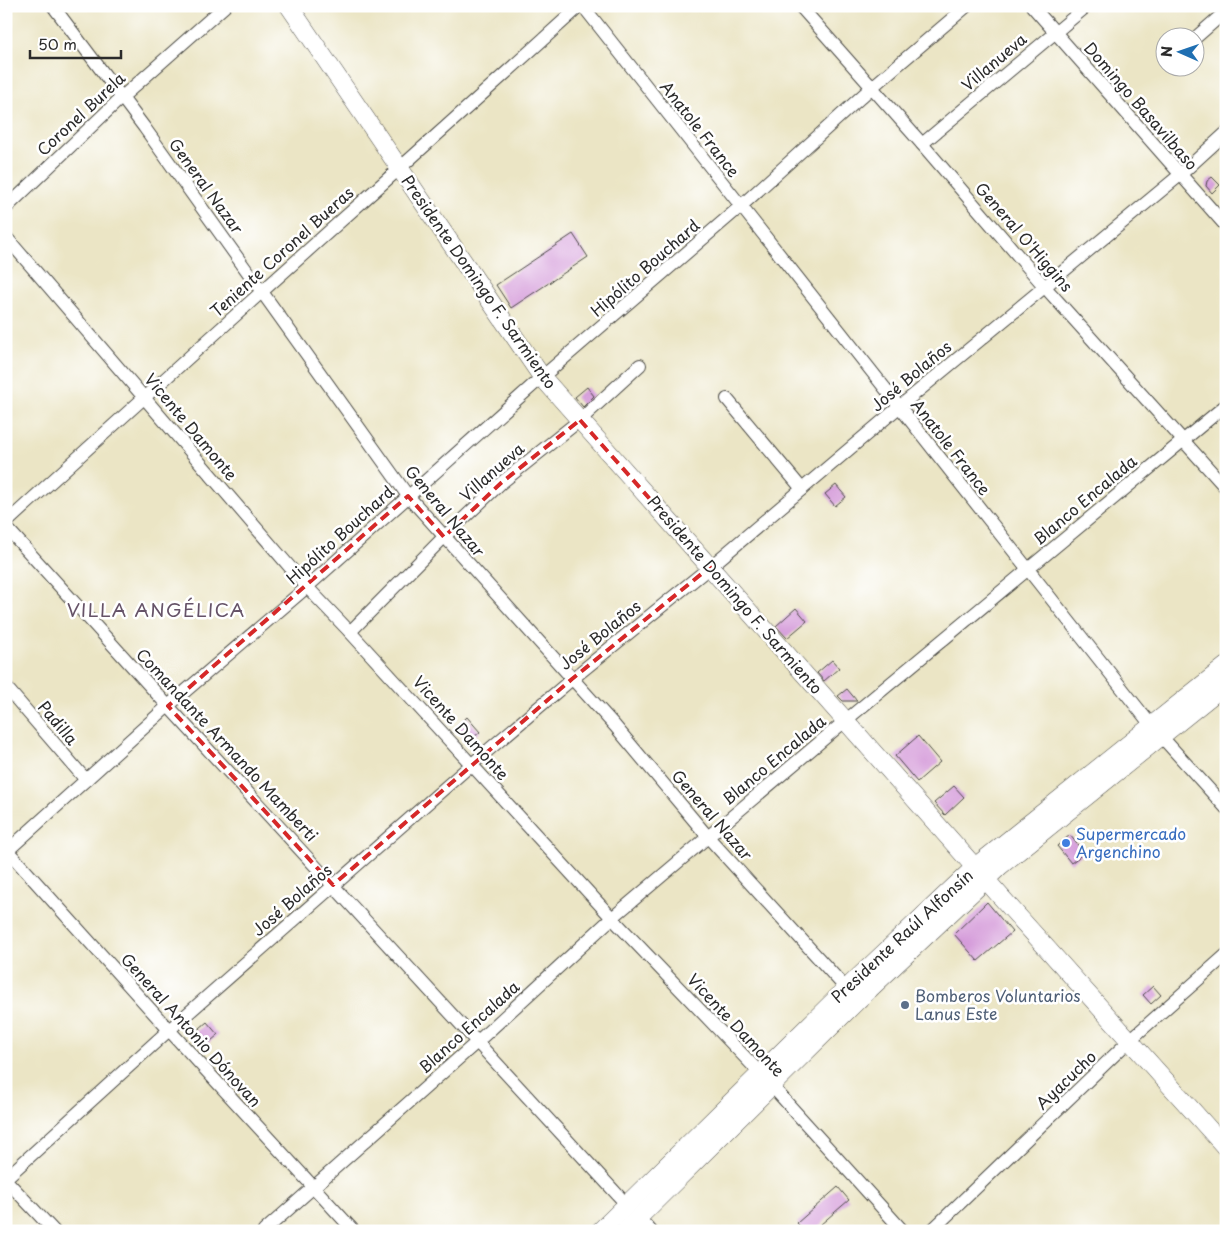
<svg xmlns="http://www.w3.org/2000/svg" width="1232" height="1237" viewBox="0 0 1232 1237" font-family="'Playpen Sans',sans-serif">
<rect width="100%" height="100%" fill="#fff"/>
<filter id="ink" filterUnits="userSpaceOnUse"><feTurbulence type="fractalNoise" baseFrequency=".02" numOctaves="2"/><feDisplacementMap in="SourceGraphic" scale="10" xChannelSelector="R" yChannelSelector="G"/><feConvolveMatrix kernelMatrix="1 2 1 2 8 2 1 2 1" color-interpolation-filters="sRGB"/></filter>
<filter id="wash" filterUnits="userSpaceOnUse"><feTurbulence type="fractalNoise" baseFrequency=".0096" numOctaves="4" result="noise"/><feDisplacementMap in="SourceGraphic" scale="20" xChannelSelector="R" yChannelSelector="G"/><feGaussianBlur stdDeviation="1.12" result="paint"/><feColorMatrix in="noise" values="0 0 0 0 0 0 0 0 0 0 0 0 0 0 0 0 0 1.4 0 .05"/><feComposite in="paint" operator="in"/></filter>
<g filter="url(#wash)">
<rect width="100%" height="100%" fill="#ebe5c5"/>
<g id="blocks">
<g fill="#d59cda">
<path d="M1212 177 1220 185 1212 193 1206 186 1207 181Z"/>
<path d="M573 234 588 257 511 308 496 285Z"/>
<path d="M587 387 594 396 583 407 575 397Z"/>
<path d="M836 485 846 497 835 506 825 494Z"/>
<path d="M796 608 807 621 787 638 776 626Z"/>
<path d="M832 660 839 668 824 681 817 673Z"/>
<path d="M847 689 857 701H843L838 696Z"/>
<path d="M467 717 480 732 468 742 455 728Z"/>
<path d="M918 736 940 762 917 782 895 756Z"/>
<path d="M954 786 964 797 945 815 934 803Z"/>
<path d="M1070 835 1084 853 1071 863 1057 846Z"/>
<path d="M987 902 1012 932 978 961 954 934Z"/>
<path d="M1153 986 1161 995 1151 1004 1143 995Z"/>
<path d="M207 1022 218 1035 204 1047 193 1034Z"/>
<path d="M838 1187 849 1200 813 1231H804L797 1223Z"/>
</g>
</g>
</g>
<g filter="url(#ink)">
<use href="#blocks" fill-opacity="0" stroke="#484742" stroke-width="1"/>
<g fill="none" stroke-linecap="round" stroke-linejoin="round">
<g stroke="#484742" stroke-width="14">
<g id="street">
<path d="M53 6 144 127 408 496 615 726 708 837 852 995"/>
<path d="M583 6 1151 725 1226 808"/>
<path d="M800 6 922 144 1044 286 1226 488"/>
<path d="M1032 6 1226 226"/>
<path d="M1194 39 1226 11"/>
<path d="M922 144 1087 6"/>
<path d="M6 208 121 98 225 6"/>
<path d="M6 237 307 587 350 632 612 918 761 1074 903 1231"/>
<path d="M727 399 802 489"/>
<path d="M6 523C196 349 389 179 580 6"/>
<path d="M6 527 168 706 627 1205"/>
<path d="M350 632 444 537 501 483 580 420 640 365"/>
<path d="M6 687 86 780"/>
<path d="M6 849 169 1030 354 1231"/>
<path d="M6 852 168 706 307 587 542 377 741 206 871 88 967 6"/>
<path d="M6 1178 169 1030 472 764 572 679 710 567 899 407 1180 175 1226 133"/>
<path d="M6 1180 54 1231"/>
<path d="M639 1218 651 1231"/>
<path d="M264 1231 477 1042 612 918 845 721 1226 405"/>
<path d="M931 1231 1130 1040 1226 955"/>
</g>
</g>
<g stroke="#484742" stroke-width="19">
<g id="secondary">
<path d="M289 6 542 377 1017 915 1226 1148"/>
<path d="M600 1231 847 988 975 867 1226 666"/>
<path d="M625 1231 857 1001 1000 866 1226 684"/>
</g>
</g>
<use href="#street" stroke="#fff" stroke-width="12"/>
<use href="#secondary" stroke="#fff" stroke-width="18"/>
</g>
</g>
<path fill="none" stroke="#d62828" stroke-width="4" stroke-dasharray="10 6" stroke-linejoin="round" d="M580 420 710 567 572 679 333 885 168 706 408 496 444 537 501 483Z"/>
<circle fill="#3f7fe0" stroke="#fff" stroke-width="2" cx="1066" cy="843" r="5"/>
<circle fill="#5c6f8a" stroke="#fff" stroke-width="2" cx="905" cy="1005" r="5"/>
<g text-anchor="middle" stroke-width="5" stroke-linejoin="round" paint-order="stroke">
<g font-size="16" fill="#2b2b2b" stroke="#fff">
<text transform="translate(994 62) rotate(-40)" y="6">Villanueva</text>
<text transform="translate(1141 106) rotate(49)" y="6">Domingo Basavilbaso</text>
<text transform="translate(81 114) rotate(-43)" y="6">Coronel Burela</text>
<text transform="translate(700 129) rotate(52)" y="6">Anatole France</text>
<text transform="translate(206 186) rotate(54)" y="6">General Nazar</text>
<text transform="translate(1024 237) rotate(49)" y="6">General O'Higgins</text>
<text transform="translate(282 252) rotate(-42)" y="6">Teniente Coronel Bueras</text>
<text transform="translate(645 268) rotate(-41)" y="6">Hipólito Bouchard</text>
<text transform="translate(479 282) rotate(55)" y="6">Presidente Domingo F. Sarmiento</text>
<text transform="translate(911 376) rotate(-40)" y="6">José Bolaños</text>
<text transform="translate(191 427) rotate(50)" y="6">Vicente Damonte</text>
<text transform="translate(951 447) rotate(52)" y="6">Anatole France</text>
<text transform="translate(492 472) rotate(-41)" y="6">Villanueva</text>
<text transform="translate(1085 500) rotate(-40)" y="6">Blanco Encalada</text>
<text transform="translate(445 511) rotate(50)" y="6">General Nazar</text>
<text transform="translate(340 535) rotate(-42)" y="6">Hipólito Bouchard</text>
<text transform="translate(735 595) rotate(49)" y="6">Presidente Domingo F. Sarmiento</text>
<text transform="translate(600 635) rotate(-39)" y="6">José Bolaños</text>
<text transform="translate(58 723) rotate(50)" y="6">Padilla</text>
<text transform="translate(461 728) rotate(48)" y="6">Vicente Damonte</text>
<text transform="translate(227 745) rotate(47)" y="6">Comandante Armando Mamberti</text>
<text transform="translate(774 760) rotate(-40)" y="6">Blanco Encalada</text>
<text transform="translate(712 815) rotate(49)" y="6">General Nazar</text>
<text transform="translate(292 900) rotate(-41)" y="6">José Bolaños</text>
<text transform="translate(902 936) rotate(-43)" y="6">Presidente Raúl Alfonsín</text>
<text transform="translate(736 1025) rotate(47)" y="6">Vicente Damonte</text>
<text transform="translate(469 1027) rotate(-42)" y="6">Blanco Encalada</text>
<text transform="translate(191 1030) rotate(48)" y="6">General Antonio Dónovan</text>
<text transform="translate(1066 1080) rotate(-44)" y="6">Ayacucho</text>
</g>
<g font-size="16" fill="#366cbe" stroke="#fff" text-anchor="start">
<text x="1076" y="840">Supermercado<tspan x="1076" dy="18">Argenchino</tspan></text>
</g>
<g font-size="16" fill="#4e5e75" stroke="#fff" text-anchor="start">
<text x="915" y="1002">Bomberos Voluntarios<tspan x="915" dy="18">Lanus Este</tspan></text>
</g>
<g font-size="19" letter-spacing="1" fill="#665368" stroke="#fff">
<text x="156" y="617">VILLA ANGÉLICA</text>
</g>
</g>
<rect width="1232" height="1237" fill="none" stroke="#fff" stroke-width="25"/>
<g transform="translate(1180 52) rotate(272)"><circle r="24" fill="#ffffff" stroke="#aaaaaa"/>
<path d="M0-4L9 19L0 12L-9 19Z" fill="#1f6fb2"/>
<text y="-8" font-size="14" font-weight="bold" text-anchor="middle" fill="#2b2b2b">N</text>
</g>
<path d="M30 50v8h91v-8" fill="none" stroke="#2b2b2b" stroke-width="2.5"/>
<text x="38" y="50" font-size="15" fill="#2b2b2b" stroke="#ffffff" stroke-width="4" paint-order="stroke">50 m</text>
</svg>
